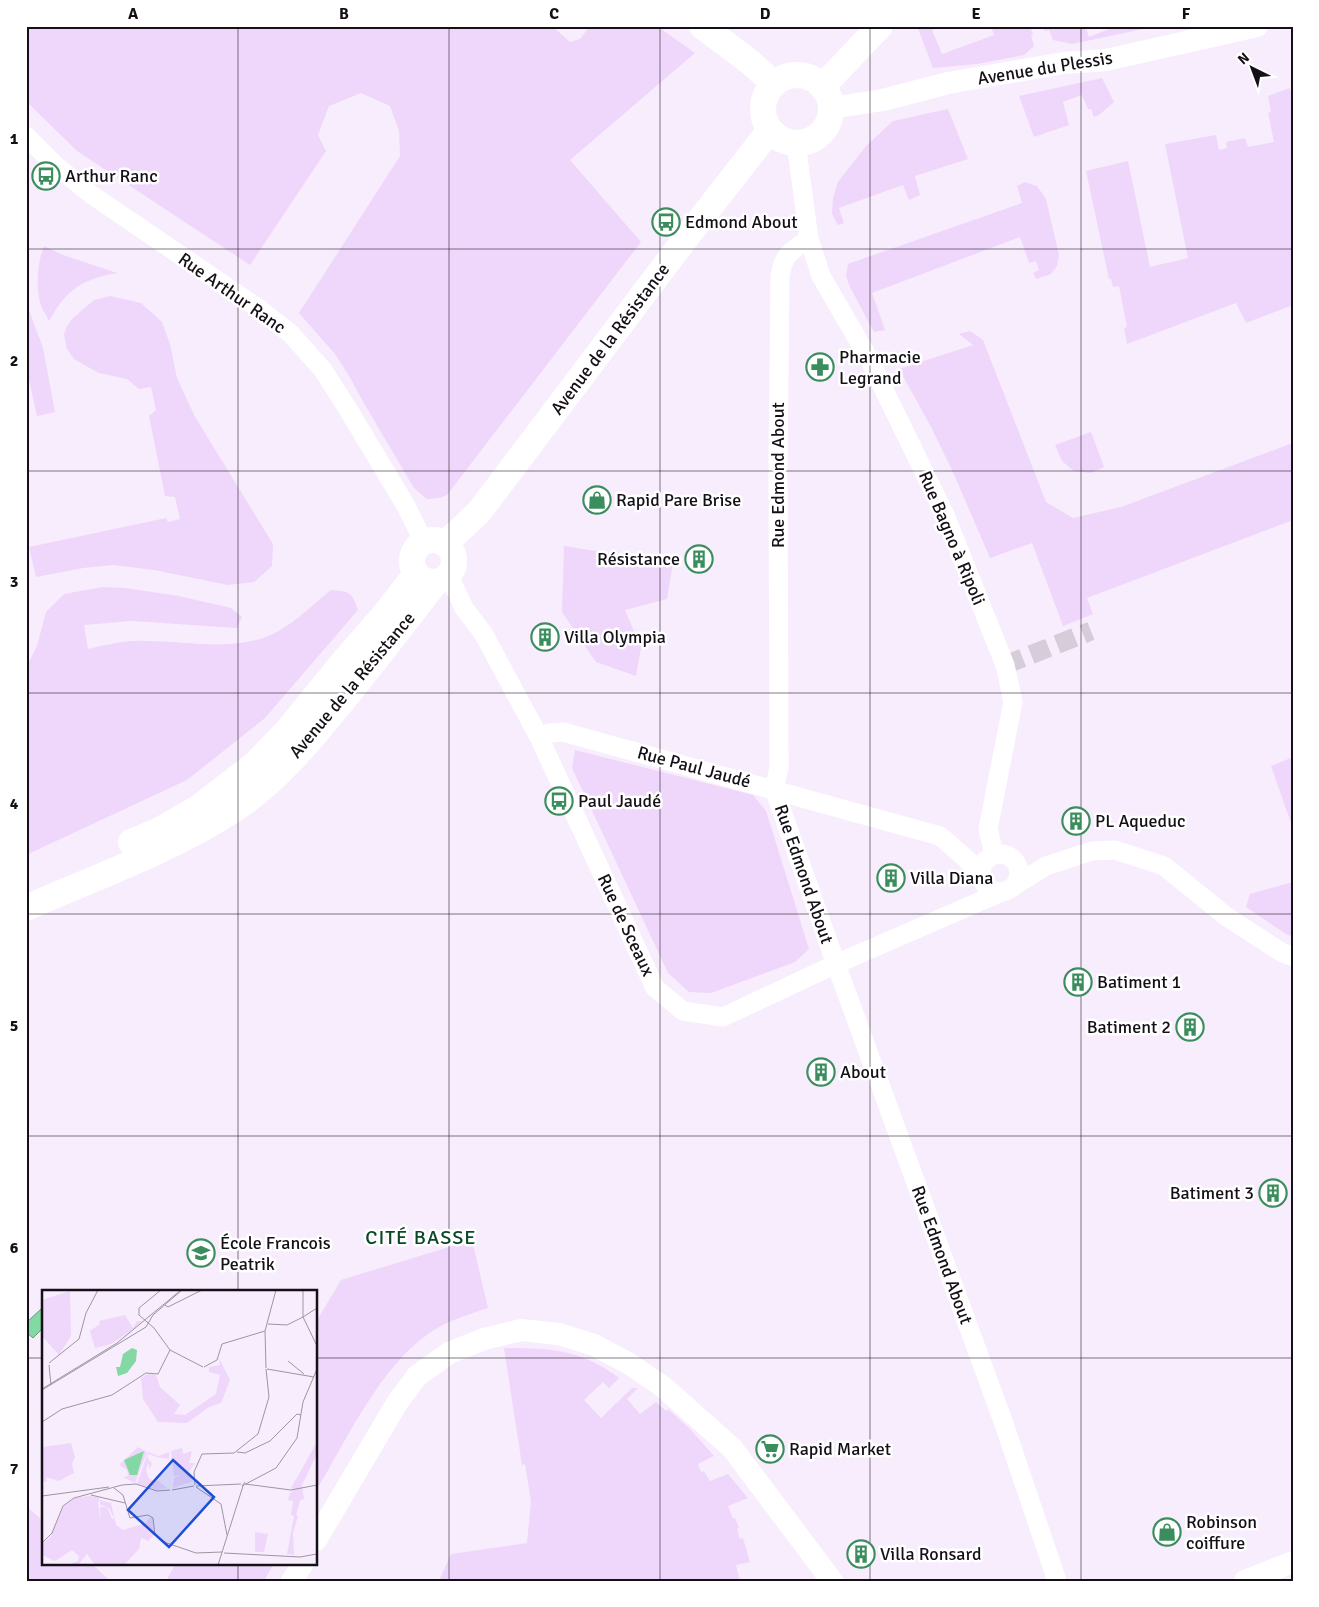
<svg xmlns="http://www.w3.org/2000/svg" width="1319" height="1607" viewBox="0 0 1319 1607" font-family="Signika,sans-serif">
<rect width="100%" height="100%" fill="#f8edfd"/>
<g fill="#efd6fb">
<path d="M26 26H552L570 42 580 39 590 26H657L695 53 570 160 641 242 447 495 439 498 427 499 414 488 365 405 348 374 335 354 299 313 400 156 399 131 390 106 361 93 329 106 318 135 326 151 250 265 77 151 26 101Z"/>
<path d="M917 26H942L932 30 942 54 994 35 991 26H1030L1033 35 1031 36 1034 46 1024 55 977 64 933 68Z"/>
<path d="M1043 26H1085L1089 37 1109 29 1108 26H1157L1072 44 1053 40 1049 30 1045 31Z"/>
<path d="M1102 78 1114 102 1099 115 1094 117 1091 109H1088L1082 95 1063 102 1069 125 1034 137 1019 96Z"/>
<path d="M1290 88 1293 101V305L1246 323 1236 303 1127 344 1124 328 1127 327 1119 286 1113 287 1111 279H1109L1086 171 1128 161 1150 267 1188 258 1165 144 1216 135 1219 150 1227 148 1226 142 1245 138 1248 147 1274 142 1268 113 1271 112 1268 96Z"/>
<path d="M948 109 968 159 915 176 920 195 909 200 903 185 839 208 844 223 838 225 832 214 833 198 838 182 866 146 893 121Z"/>
<path d="M1025 182 1037 186 1046 199 1059 255 1057 266 1051 274 1036 279 1033 273 1039 270 1036 261 1029 263 1020 237 872 293 885 330 874 332 850 287 846 276 848 264 1022 203 1017 186Z"/>
<path d="M44 246 63 255 117 273C81 280 67 289 49 321 46 315 42 309 40 303 36 285 37 263 44 246Z"/>
<path d="M110 296 141 303 162 322 170 344 177 378 195 417 273 544 272 566 254 582 228 585 154 570 113 565 83 568 36 577 29 547 166 518 168 522 180 519 175 497 165 496 149 416 156 410 151 387 139 389 127 379 99 373 86 366 74 359 67 349 64 335 67 326 73 318 94 300Z"/>
<path d="M26 302 43 348 55 412 37 416 26 366Z"/>
<path d="M970 331 983 340 1046 502 1073 518 1121 507 1293 443V520L1087 598 1093 614 1063 626 1032 543 990 558 953 472 931 427 899 369 973 345 959 334Z"/>
<path d="M1091 432 1104 467 1091 473 1074 471 1062 461 1055 445Z"/>
<path d="M564 546 673 563 667 599 625 610 641 648 636 676 596 662 562 612Z"/>
<path d="M103 587 125 588 179 596 231 608 242 617 237 628 132 621 84 625 88 649C107 645 125 640 145 641 185 641 228 651 266 637 290 628 311 606 331 590 349 591 352 592 358 610L265 718 187 780 26 855V668L37 646 46 612 64 594Z"/>
<path d="M575 750 753 795 766 811 809 949 795 962 711 993 689 992 668 973 572 768Z"/>
<path d="M1293 757V829L1271 766Z"/>
<path d="M1293 882V937L1286 934 1246 907 1250 894Z"/>
<path d="M472 1240 488 1308C467 1315 446 1321 428 1334 380 1367 346 1441 316 1491V1322L341 1280Z"/>
<path d="M504 1348C550 1348 581 1349 619 1378L609 1388 603 1382 584 1400 601 1418 632 1388H638L627 1399 640 1414 656 1402 666 1411 668 1409 690 1429 714 1456 698 1464 701 1472 704 1471 710 1481 728 1474 748 1498 728 1506 733 1519 735 1518 739 1528 737 1529 740 1539 743 1538 750 1562 736 1565 740 1581H439L451 1554 527 1543 531 1501 525 1464 522 1465Z"/>
<path d="M26 1506 44 1522V1563H91L110 1581H26Z"/>
<path d="M176 1563H274L264 1581H166Z"/>
</g>
<path fill="#84d8a3" stroke="#639c79" d="M41 1309 44 1312V1327L33 1338 26 1332V1323Z"/>
<g fill="none" stroke-linecap="round" stroke-linejoin="round">
<path stroke="#d6ccda" stroke-width="19" stroke-dasharray="19 9" stroke-linecap="butt" d="M1005 665 1091 631"/>
<g stroke="#fff" stroke-width="19">
<path d="M26 136 54 164 92 195 258 308 291 334 323 370 349 411 406 506 424 542"/>
<path d="M796 143 809 239C791 251 783 254 780 277L778 466 779 768 774 789 836 964 1004 1424 1057 1581"/>
<path d="M809 239 821 276 869 359 945 515 1005 665 1013 702 988 829 994 855"/>
<path d="M449 576 464 608 483 633 539 737 655 988 683 1011 723 1017 836 964 1004 891"/>
<path d="M539 737 549 733 563 732 940 836 981 872"/>
<circle cx="1000" cy="873" r="19"/>
<path d="M1014 886 1046 866 1092 851 1115 850 1164 866 1227 917 1281 952 1293 957"/>
</g>
<g stroke="#fff" stroke-width="22">
<path d="M831 108 883 100 948 83 1064 63 1106 60 1257 26"/>
<path d="M316 1540 397 1403 417 1376 449 1353 484 1339 521 1330 559 1334 594 1345 628 1363 662 1386 732 1448 832 1581"/>
<path d="M292 1581 303 1563"/>
<path d="M1245 1581 1293 1562"/>
</g>
<g stroke="#fff" stroke-width="26">
<path d="M702 26 750 62 774 84"/>
<circle cx="797" cy="109" r="34"/>
<path d="M822 87 880 26"/>
<circle cx="433" cy="561" r="21"/>
<path d="M446 543 479 512 682 243 770 130"/>
<path d="M131 842 158 831 198 808 255 764 287 731 344 661 385 614 416 574"/>
<path d="M26 908C96 877 171 851 235 809 280 779 315 735 349 693 378 657 407 620 435 583"/>
</g>
</g>
<path fill="none" stroke="#151017" stroke-width="1" stroke-opacity="0.55" d="M238 26V1291M449 26V1581M660 26V1581M870 26V1581M1081 26V1581M26 249H1293M26 471H1293M26 693H1293M26 914H1293M26 1136H1293M26 1358H44M316 1358H1293M238 1563V1581"/>
<defs>
<g id="bus-ring" transform="scale(1.4375)"><circle r="9.5" fill="#fff" stroke="#3c8d5e" stroke-width="1.5"/><path d="M-5-6H5V4H4V6H2V4H-2V6H-4V4H-5ZM-3.5-4V0h7V-4ZM-3.5 1.2v1.5H-2V1.2ZM2 1.2v1.5H3.5V1.2Z" fill="#3c8d5e"/></g>
<g id="pharmacy-ring" transform="scale(1.4375)"><circle r="9.5" fill="#fff" stroke="#3c8d5e" stroke-width="1.5"/><path d="M-2-6h4v4h4v4h-4v4h-4v-4h-4v-4h4Z" fill="#3c8d5e"/></g>
<g id="shop-ring" transform="scale(1.4375)"><circle r="9.5" fill="#fff" stroke="#3c8d5e" stroke-width="1.5"/><path d="M-5-2.5h2.3a2.7 3.5 0 0 1 5.4 0H5L5.5 6h-11ZM-1.5-2.5h3a1.5 2.3 0 0 0-3 0Z" fill="#3c8d5e"/></g>
<g id="building-ring" transform="scale(1.4375)"><circle r="9.5" fill="#fff" stroke="#3c8d5e" stroke-width="1.5"/><path d="M-4-6H4V6H1V3H-1V6H-4ZM-2.5-4.3h1.7v1.8h-1.7ZM.8-4.3h1.7v1.8H.8ZM-2.5-1h1.7V.8h-1.7ZM.8-1h1.7V.8H.8Z" fill="#3c8d5e"/></g>
<g id="school-ring" transform="scale(1.4375)"><circle r="9.5" fill="#fff" stroke="#3c8d5e" stroke-width="1.5"/><path d="M0-5L7-2L0 1L-7-2ZM-4 1L0 2.5L4 1V4Q0 6-4 4Z" fill="#3c8d5e"/></g>
<g id="supermarket-ring" transform="scale(1.4375)"><circle r="9.5" fill="#fff" stroke="#3c8d5e" stroke-width="1.5"/><path d="M-6-5.5h2.5l.6 2H6L4.5 2H-2.5L-4.4-4H-6ZM-1.5 3.2a1.3 1.3 0 1 0 .1 0ZM3 3.2a1.3 1.3 0 1 0 .1 0Z" fill="#3c8d5e"/></g>
</defs>
<g fill-rule="evenodd">
<use href="#bus-ring" x="46" y="176"/>
<use href="#bus-ring" x="666" y="222"/>
<use href="#pharmacy-ring" x="820" y="367"/>
<use href="#shop-ring" x="597" y="500"/>
<use href="#building-ring" x="699" y="559"/>
<use href="#building-ring" x="545" y="637"/>
<use href="#bus-ring" x="559" y="801"/>
<use href="#building-ring" x="1076" y="821"/>
<use href="#building-ring" x="891" y="878"/>
<use href="#building-ring" x="1078" y="982"/>
<use href="#building-ring" x="1190" y="1027"/>
<use href="#building-ring" x="821" y="1072"/>
<use href="#building-ring" x="1273" y="1193"/>
<use href="#school-ring" x="201" y="1253"/>
<use href="#supermarket-ring" x="770" y="1449"/>
<use href="#shop-ring" x="1167" y="1532"/>
<use href="#building-ring" x="861" y="1554"/>
</g>
<g text-anchor="middle" stroke-width="5" stroke-linejoin="round" paint-order="stroke">
<g font-size="18" fill="#151017" stroke="#fff">
<text transform="translate(1045 68) rotate(-9)" y="6">Avenue du Plessis</text>
<text transform="translate(232 293) rotate(35)" y="6">Rue Arthur Ranc</text>
<text transform="translate(610 339) rotate(-53)" y="6">Avenue de la Résistance</text>
<text transform="translate(778 475) rotate(-90)" y="6">Rue Edmond About</text>
<text transform="translate(952 538) rotate(67)" y="6">Rue Bagno à Ripoli</text>
<text transform="translate(352 685) rotate(-50)" y="6">Avenue de la Résistance</text>
<text transform="translate(694 767) rotate(15)" y="6">Rue Paul Jaudé</text>
<text transform="translate(804 874) rotate(71)" y="6">Rue Edmond About</text>
<text transform="translate(626 925) rotate(65)" y="6">Rue de Sceaux</text>
<text transform="translate(942 1255) rotate(70)" y="6">Rue Edmond About</text>
</g>
<g font-size="18" fill="#151017" stroke="#fff" text-anchor="start">
<text x="65" y="182">Arthur Ranc</text>
<text x="685" y="228">Edmond About</text>
<text x="839" y="363">Pharmacie<tspan x="839" dy="21">Legrand</tspan></text>
<text x="616" y="506">Rapid Pare Brise</text>
<text x="680" y="565" text-anchor="end">Résistance</text>
<text x="564" y="643">Villa Olympia</text>
<text x="578" y="807">Paul Jaudé</text>
<text x="1095" y="827">PL Aqueduc</text>
<text x="910" y="884">Villa Diana</text>
<text x="1097" y="988">Batiment 1</text>
<text x="1171" y="1033" text-anchor="end">Batiment 2</text>
<text x="840" y="1078">About</text>
<text x="1254" y="1199" text-anchor="end">Batiment 3</text>
<text x="220" y="1249">École Francois<tspan x="220" dy="21">Peatrik</tspan></text>
<text x="789" y="1455">Rapid Market</text>
<text x="1186" y="1528">Robinson<tspan x="1186" dy="21">coiffure</tspan></text>
<text x="880" y="1560">Villa Ronsard</text>
</g>
<g font-size="20" letter-spacing="1" fill="#0b4728" stroke="#fff">
<text x="421" y="1244">CITÉ BASSE</text>
</g>
</g>
<g transform="translate(42 1290)">
<rect width="275" height="275" fill="#f8edfd"/>
<path d="M28 1 29 46 17 65 0 46V10ZM83 25 91 38 95 31H100L90 40 69 54 53 58 48 41 58 34 57 31ZM177 68 188 90 179 113 167 117 145 133 116 132 101 109 99 88 106 84 114 85 118 97 138 115 132 124 143 125 174 104 178 85 167 82V77L178 75ZM275 152V164L260 195 262 209 258 210 254 225 256 226 251 243 252 265 245 264 252 226 249 225 251 211 246 210 248 203 251 201 249 198ZM29 153 33 167 30 174 32 183 17 191 4 187 5 191 0 192V157ZM96 157 105 162 93 193 81 187 86 186 85 180 77 175ZM140 158 141 164 150 161 147 173H153L147 182 151 191 131 198 132 188 140 185 132 186 129 161ZM106 162 116 166 127 162V169L115 167 107 164 105 167 110 174 107 179V173L104 179 107 189 117 191 125 198 115 200 95 194ZM48 206 58 208 56 213 59 232 58 217H65L70 229 72 228 66 217 58 215V210L69 213 74 235 81 240 104 233 109 226 111 228 112 245 106 251 99 248 97 259 82 275H53L45 264 36 275H26L36 271 37 266 30 260 13 271 0 265V254L8 247 22 216 33 208ZM213 242 226 244 222 262H213Z" fill="#efd6fb"/>
<path d="M90 58 95 60 94 71 85 83 76 86 74 77H78L81 64ZM102 161 95 185H88L82 170Z" fill="#84d8a3"/>
<path fill="none" stroke="#9d95a1" stroke-width="1" d="M119 0 97 18V25L112 38 128 60 161 77M261 0V27L275 18M123 15 126 17 160 0M226 34 245 35 261 27 275 56M223 41 224 78M246 71 262 84M7 73 37 49 44 23 56 0M7 75 9 95M162 77 175 70 180 54 223 41 234 0M225 79 272 87M0 99 75 53 139 0M0 100 104 37 111 25 140 0M0 132 20 119 70 105 104 83 116 84 128 60M195 162 203 163 228 151 255 124 259 125M203 192 200 196 234 178 255 148 261 112 275 79M203 194 249 200 275 195M153 195 152 182 160 164 192 163 216 144 227 107 224 79M154 196 199 194M154 197 179 214 185 245M72 198 81 205 88 228 106 225 111 228 113 245 119 251 154 263 180 262M130 200 152 196M49 205 83 213M0 206 67 197M10 243 21 216 32 208 80 195 94 194 115 201 128 200M0 253 11 242M182 263 258 267 275 264M176 275 201 196"/>
<path fill="#1d4ed8" fill-opacity="0.15" stroke="#1d4ed8" stroke-width="2.5" d="M131 170 172 207 127 257 86 220Z"/>
<rect width="275" height="275" fill="none" stroke="#151017" stroke-width="2.5"/>
</g>
<rect width="1319" height="1607" fill="none" stroke="#ffffff" stroke-width="55"/>
<g transform="translate(1252 68) rotate(318)" stroke="#ffffff" stroke-width="4" paint-order="stroke">
<path d="M0-4L9 19L0 12L-9 19Z" fill="#151017"/>
<text y="-8" font-size="14" font-weight="bold" text-anchor="middle" fill="#151017">N</text>
</g>
<rect x="28" y="28" width="1264" height="1552" fill="none" stroke="#151017" stroke-width="2"/>
<g font-size="16" text-anchor="middle" font-weight="bold" fill="#151017">
<text x="133" y="19">A</text>
<text x="344" y="19">B</text>
<text x="554" y="19">C</text>
<text x="765" y="19">D</text>
<text x="976" y="19">E</text>
<text x="1186" y="19">F</text>
<text x="14" y="144">1</text>
<text x="14" y="366">2</text>
<text x="14" y="587">3</text>
<text x="14" y="809">4</text>
<text x="14" y="1031">5</text>
<text x="14" y="1253">6</text>
<text x="14" y="1474">7</text>
</g>
</svg>
